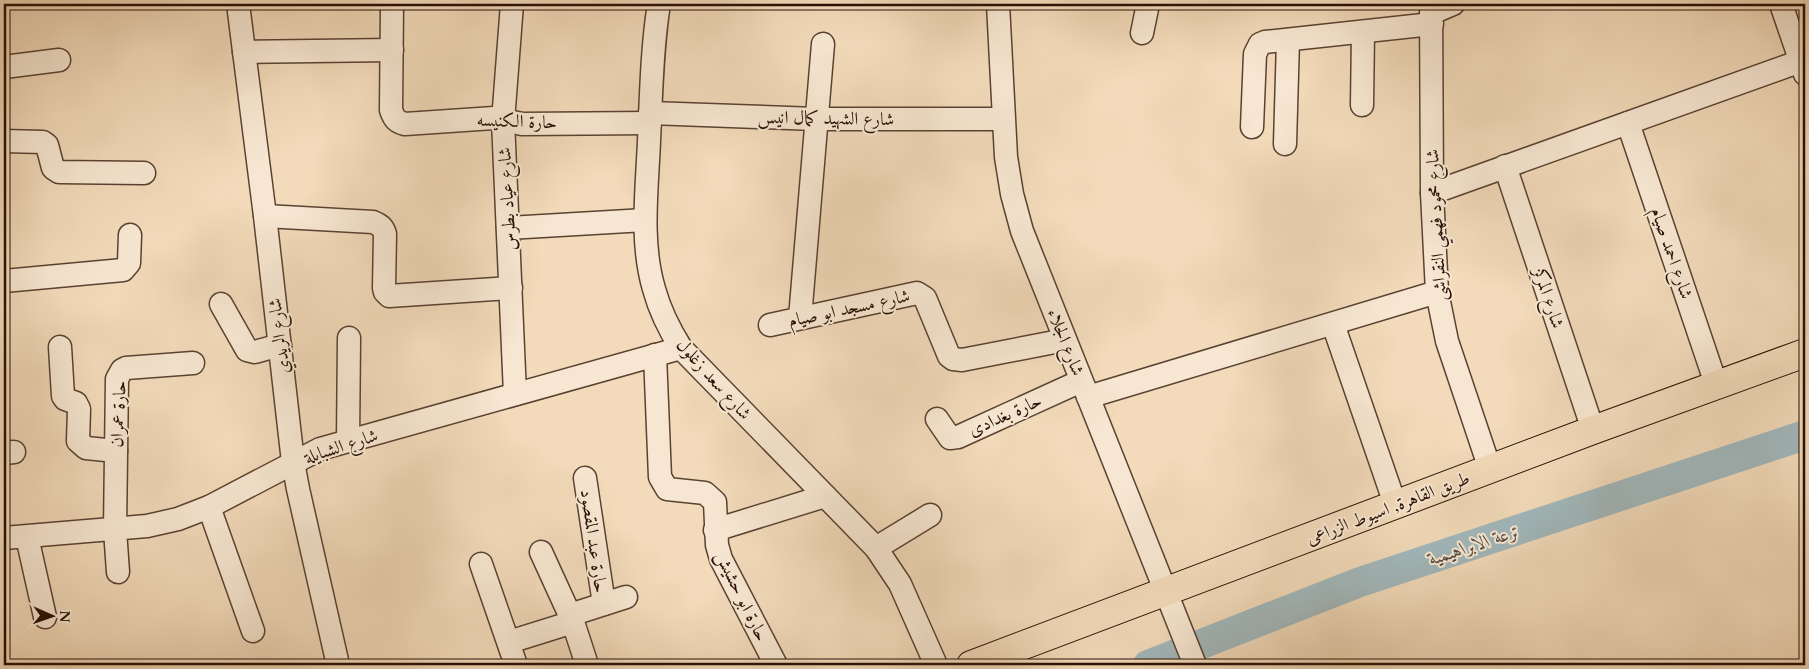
<svg xmlns="http://www.w3.org/2000/svg" width="1809" height="669" viewBox="0 0 1809 669" font-family="Cardo,Amiri,serif">
<rect width="100%" height="100%" fill="#f2daba"/>
<filter id="stains"><feTurbulence type="fractalNoise" baseFrequency=".004" numOctaves="4"/><feColorMatrix values="0 0 0 0 .2 0 0 0 0 .09 0 0 0 0 .02 0 0 0 .5 -.17"/></filter>
<radialGradient id="worn" r=".72"><stop offset=".6" stop-color="#630" stop-opacity="0"/><stop offset="1" stop-color="#630" stop-opacity=".3"/></radialGradient>
<g fill="none" stroke-linecap="round" stroke-linejoin="round">
<path stroke="#a1b7bb" stroke-width="30" d="M1148 665 1360 582 1805 435"/>
<g stroke="#5a4232" stroke-width="25">
<g id="minor">
<path d="M238 4 265 216 293 462 298 489 338 665"/>
<path d="M392 4 391 110C394 119 397 122 405 124L494 118 522 124 650 123"/>
<path d="M512 4 503 121 515 394"/>
<path d="M659 4C652 46 651 97 649 141 647 190 640 242 654 289 660 311 669 329 681 348L876 548 900 584 936 665"/>
<path d="M998 4 1006 157 1012 194 1022 231 1195 665"/>
<path d="M1431 4 1432 193 1437 292 1447 341 1490 469"/>
<path d="M1781 4 1805 74"/>
<path d="M1432 13 1453 4"/>
<path d="M1142 33 1148 4"/>
<path d="M244 52 392 50"/>
<path d="M4 67 59 60"/>
<path d="M1362 105 1363 32"/>
<path d="M650 113 816 119H1003"/>
<path d="M1628 123 1716 384"/>
<path d="M1252 127 1255 54 1260 44 1265 42 1432 24"/>
<path d="M4 141 43 142 47 145 53 168 59 172 144 173"/>
<path d="M1285 144 1288 40"/>
<path d="M1505 166 1593 430"/>
<path d="M1432 193 1801 61"/>
<path d="M265 216 373 222C380 225 383 227 385 234L384 288 385 292 389 296 511 288"/>
<path d="M508 228 645 220"/>
<path d="M4 281 123 270 129 263 130 235"/>
<path d="M221 304 247 350 255 352 280 345"/>
<path d="M800 318 823 44"/>
<path d="M1333 324 1395 504"/>
<path d="M770 325 917 293 925 298 949 356 953 359 962 360 1065 340"/>
<path d="M60 347 63 396 65 399 76 403 79 409 78 441 86 448 116 451"/>
<path d="M655 355 660 477 667 489 705 493 715 502 717 545 721 559 776 665"/>
<path d="M1088 397 1437 292"/>
<path d="M937 419 950 438 958 437 1081 381"/>
<path d="M348 441 349 338"/>
<path d="M4 453 14 452"/>
<path d="M585 478 604 604"/>
<path d="M209 507 253 631"/>
<path d="M715 530 825 496"/>
<path d="M27 537 45 617"/>
<path d="M4 538 147 526 178 519 209 507 320 449 681 348"/>
<path d="M876 548 930 515"/>
<path d="M541 552 573 622 587 665"/>
<path d="M481 564 516 665"/>
<path d="M118 572 115 530 117 379 122 370 126 368 193 363"/>
<path d="M570 615 626 597"/>
<path d="M509 642 573 622"/>
</g>
</g>
<g stroke="#281004" stroke-width="30">
<path id="trunk" d="M971 665 1593 430 1805 353"/>
</g>
<use href="#minor" stroke="#f7e7d2" stroke-width="22"/>
<use href="#trunk" stroke="#f2daba" stroke-width="28"/>
</g>
<g text-anchor="middle" stroke-width="4" stroke-linejoin="round" paint-order="stroke">
<g font-size="18" fill="#281004" stroke="#f7e7d2">
<text transform="translate(826 118) rotate(1)" y="6">شارع الشهيد كمال انيس</text>
<text transform="translate(517 121) rotate(2)" y="6">حارة الكنيسه</text>
<text transform="translate(507 199) rotate(-93)" y="6">شارع عياد بطرس</text>
<text transform="translate(1436 225) rotate(-93)" y="6">شارع محمود فهمي النقراشى</text>
<text transform="translate(1672 253) rotate(71)" y="6">شارع احمد صيام</text>
<text transform="translate(1549 298) rotate(72)" y="6">شارع المركز</text>
<text transform="translate(849 308) rotate(-12)" y="6">شارع مسجد ابو صيام</text>
<text transform="translate(279 336) rotate(-97)" y="6">شارع الريدي</text>
<text transform="translate(1066 342) rotate(68)" y="6">شارع الجلاء</text>
<text transform="translate(714 379) rotate(48)" y="6">شارع سعد زغلول</text>
<text transform="translate(118 414) rotate(-87)" y="6">حارة عمران</text>
<text transform="translate(1005 415) rotate(-24)" y="6">حارة بغدادى</text>
<text transform="translate(341 446) rotate(-18)" y="6">شارع الشبايلة</text>
<text transform="translate(1388 508) rotate(-21)" y="6">طريق القاهرة, اسيوط الزراعى</text>
<text transform="translate(594 541) rotate(82)" y="6">حارة عبد المقصود</text>
<text transform="translate(742 596) rotate(64)" y="6">حارة ابو حشيش</text>
</g>
<g font-size="19" font-style="italic" fill="#524a44" stroke="#f7e7d2">
<text transform="translate(1474 544) rotate(-18)" y="7">ترعة الابراهيمية</text>
</g>
</g>
<rect width="1809" height="669" fill="none" stroke="#f2daba" stroke-width="20"/>
<rect x="5" y="5" width="1799" height="659" fill="none" stroke="#281004" stroke-width="2.5"/>
<rect x="10" y="10" width="1789" height="649" fill="none" stroke="#281004"/>
<g transform="translate(52 616) rotate(92)" stroke="#f7e7d2" stroke-width="4" paint-order="stroke">
<path d="M0-4L9 19L0 12L-9 19Z" fill="#281004"/>
<text y="-8" font-size="14" font-weight="bold" text-anchor="middle" fill="#281004">N</text>
</g>
<rect width="100%" height="100%" filter="url(#stains)"/>
<rect width="100%" height="100%" fill="url(#worn)"/>
</svg>
